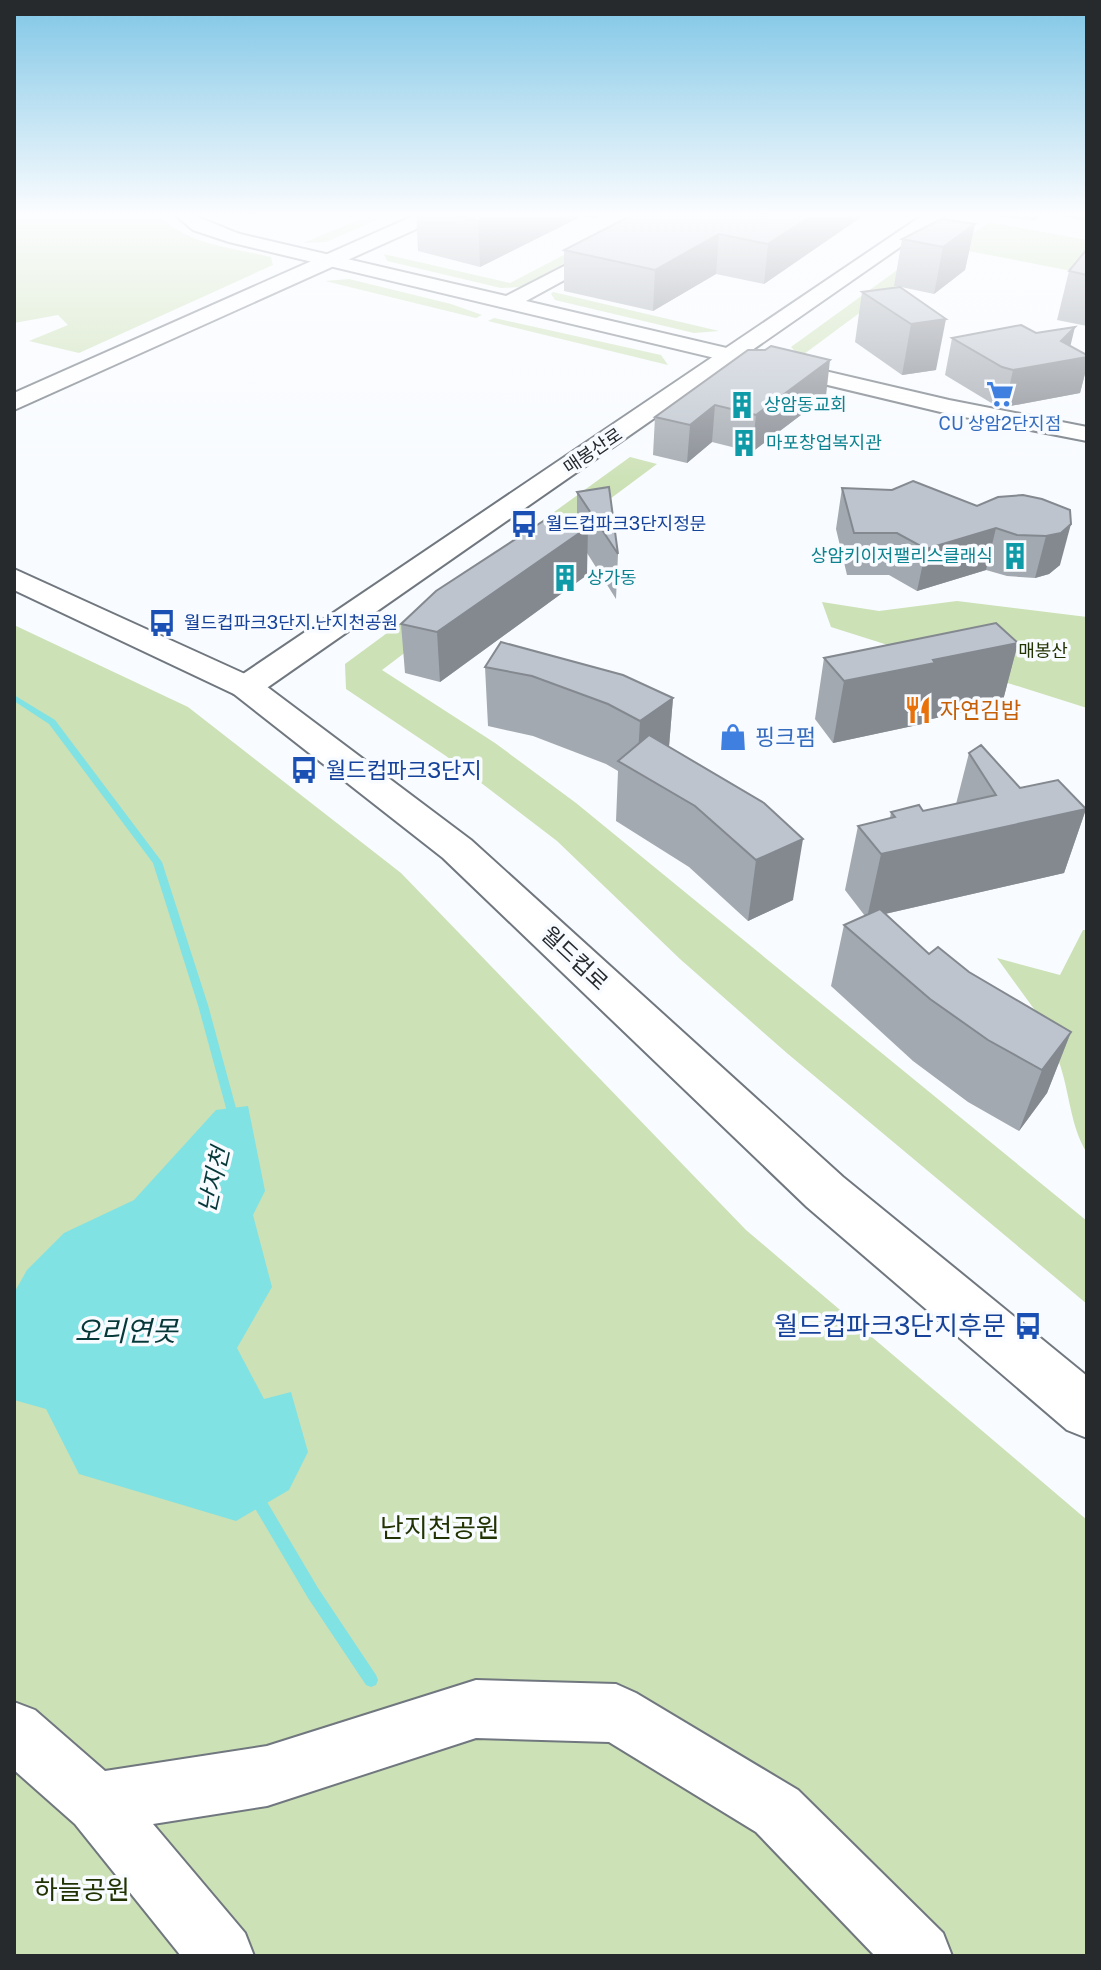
<svg xmlns="http://www.w3.org/2000/svg" width="1101" height="1970" viewBox="0 0 1101 1970" font-family="'Public Sans','Noto Sans KR',sans-serif">
<rect width="100%" height="100%" fill="#f8fbff"/>
<g fill="#cce1b5">
<path d="M14 213H158C182 244 234 248 271 257L273 265 79 353 29 341 68 325 58 315 14 323Z"/>
<path d="M375 213H393L326 242 303 243Z"/>
<path d="M644 213H659L520 287 501 288 387 261 384 254 510 283Z"/>
<path d="M989 222 1087 240V274L953 248Z"/>
<path d="M935 257 800 357 791 347 900 268Z"/>
<path d="M349 279 451 304 482 315 476 318 325 281Z"/>
<path d="M553 292 719 331 694 333 555 300 551 294Z"/>
<path d="M494 318 661 355 668 365 488 321Z"/>
<path d="M630 457 657 464 513 571 492 557Z"/>
<path d="M459 580 489 589 382 670 495 743 576 803 1087 1221V1304L788 1054 680 959 557 841 446 756 346 689 345 664Z"/>
<path d="M957 601 1087 617V708L831 627 822 602 879 611Z"/>
<path d="M14 625 188 707 401 873 746 1230 1087 1520V1956H14Z"/>
<path d="M1083 930H1087V1153C1070 1126 1070 1093 1059 1062L1044 1059 1042 1020 997 958 1060 975Z"/>
</g>
<path fill="#81e2e3" d="M248 1106 265 1191 253 1215 272 1287 237 1348 264 1399 291 1392 308 1452 289 1490 236 1521 79 1474 46 1409 14 1400V1293L27 1270 64 1233 134 1200 216 1110Z"/>
<g fill="none" stroke-linecap="round" stroke-linejoin="round">
<g fill="#81e2e3" fill-rule="evenodd">
<path d="M14 695 55 720 162 862 208 1005 236 1108 232 1121H224L223 1118 226 1108 198 1005 153 863 49 724 14 701Z"/>
<path d="M255 1488 260 1490 318 1588 376 1675 378 1680 376 1685 371 1687 366 1685 308 1598 250 1500 248 1495 250 1490Z"/>
</g>
<g stroke="#70777f" stroke-width="4">
<g id="minor">
<path d="M173 213C196 213 217 226 240 234L506 296 667 213H687L526 301 949 400 1087 427V441L949 414 229 242 193 230Z"/>
<path d="M476 1680 616 1684 636 1693 798 1790 943 1933 952 1956H875L756 1832 609 1742 476 1738 267 1806 153 1824 245 1933 254 1956H181L75 1824 14 1770V1702L35 1710 105 1771 267 1746Z"/>
</g>
</g>
<g stroke="#70777f" stroke-width="4">
<g id="secondary">
<path d="M420 213H446L443 217 14 410V393Z"/>
<path d="M926 213H949L258 694 246 697 234 694 229 687 234 680Z"/>
</g>
</g>
<g stroke="#70777f" stroke-width="4">
<path id="primary" d="M14 569 258 680 471 840 843 1177 1087 1376V1438L1067 1430 807 1207 443 858 234 694 14 590Z"/>
</g>
<use href="#minor" fill="#fff" fill-rule="evenodd"/>
<use href="#secondary" fill="#fff" fill-rule="evenodd"/>
<use href="#primary" fill="#fff" fill-rule="evenodd"/>
</g>
<g fill="#a3a9b0">
<path d="M416 213H607L595 219 582 216 480 267 418 251Z"/>
<path d="M636 213H867L764 284 716 274 653 311 564 291V250Z"/>
<path d="M994 213H1087V221L1044 214 1034 221 994 216Z"/>
<path d="M975 224 965 270 934 294 901 287 936 370 902 375 855 342 862 292 899 287 894 286 902 239Z"/>
<path d="M1087 249V326L1057 320 1069 271Z"/>
<path d="M1036 333 1070 346 1087 355V366L1080 393 1005 407 993 404 945 375 952 338Z"/>
<path d="M748 350 826 396 752 452 712 442 687 463 653 455 655 417Z"/>
<path d="M842 488 977 506 1042 499 1060 565 1049 574 1035 578 1007 576 986 570 917 591 889 575H847L836 529Z"/>
<path d="M577 492 618 554 616 599 587 553V575L440 682 405 673 401 624 577 524Z"/>
<path d="M1018 643 1002 704 922 721V724L833 743 815 719 824 658Z"/>
<path d="M485 667 673 698 669 747 793 900 748 921 689 867 616 821 618 771 606 764 533 736 488 726Z"/>
<path d="M969 753 1020 788 1086 809 1064 873 885 914 929 954 969 972 1071 1032 1047 1093 1019 1131 968 1102 913 1061 831 986 844 925 865 916 845 890 858 826 890 818 891 812 923 811 956 804Z"/>
</g>
<g fill="#848990">
<path d="M496 213H582V216L480 267 478 221Z"/>
<path d="M595 213H607L595 219Z"/>
<path d="M816 213H867L764 284 768 244Z"/>
<path d="M1036 213H1044L1034 221Z"/>
<path d="M975 224 965 270 934 294 943 247Z"/>
<path d="M719 234 716 274 653 311 655 270Z"/>
<path d="M946 319 936 370 902 375 911 324Z"/>
<path d="M1075 327 1067 360 1087 357V366L1080 393 1005 407 1013 370 1061 341Z"/>
<path d="M830 360 826 396 752 452 756 415Z"/>
<path d="M715 405 712 442 687 463 690 425Z"/>
<path d="M1071 524 1060 565 1049 574 1035 578 1046 536Z"/>
<path d="M588 527 587 575 440 682 437 632Z"/>
<path d="M996 528 986 570 917 591 926 549Z"/>
<path d="M1018 643 1002 704 922 721V724L833 743 844 681 933 660Z"/>
<path d="M673 698 668 758 637 772 640 721Z"/>
<path d="M1086 809 1064 873 867 918 881 854Z"/>
<path d="M803 839 793 900 748 921 756 860Z"/>
<path d="M1071 1032 1047 1093 1019 1131 1042 1070Z"/>
</g>
<g fill="#bdc4cd" stroke="#848990" stroke-width="2">
<path d="M446 213H496L478 221Z"/>
<path d="M636 213H816L768 244 719 234 655 270 564 250Z"/>
<path d="M941 219 975 224 943 247 902 239Z"/>
<path d="M1087 249V275L1069 271Z"/>
<path d="M900 287 946 319 911 324 862 292Z"/>
<path d="M1021 325 1036 333 1075 327 1061 341 1087 355V357L1013 370 1002 367 952 338Z"/>
<path d="M771 346 830 360 756 415 715 405 690 425 655 417 748 350H765Z"/>
<path d="M913 481 977 506 998 497 1023 495 1042 499 1070 510 1071 524 1061 533 1046 536 1017 535 996 528 926 549 897 533H854L842 488 892 490Z"/>
<path d="M609 487 618 554 577 492Z"/>
<path d="M551 516 588 527 437 632 401 624 436 591Z"/>
<path d="M996 623 1018 643 933 660 935 663 844 681 824 658Z"/>
<path d="M501 642 623 675 673 698 640 721 608 704 532 676 485 667Z"/>
<path d="M649 735 764 803 803 839 756 860 695 806 618 761Z"/>
<path d="M981 745 1020 788 1058 780 1086 809 881 854 858 826 895 817 891 812 919 805 923 811 996 795 969 753Z"/>
<path d="M880 909 929 954 938 947 969 972 1071 1032 1042 1070 988 1040 930 999 844 925Z"/>
</g>
<linearGradient id="sky" x2="0" y2="1"><stop stop-color="#7fc6e6"/><stop offset="0.44" stop-color="#fcfdff"/><stop offset="1" stop-color="#fcfdff" stop-opacity="0"/></linearGradient>
<rect width="1101" height="489" fill="url(#sky)"/>
<defs>
<g id="supermarket-bare" transform="scale(2.16)"><path d="M-6-5.5h2.5l.6 2H6L4.5 2H-2.5L-4.4-4H-6ZM-1.5 3.2a1.3 1.3 0 1 0 .1 0ZM3 3.2a1.3 1.3 0 1 0 .1 0Z" fill="#3f7fe0" stroke="#f8fbff" stroke-width="2.5" paint-order="stroke"/></g>
<g id="building-bare" transform="scale(2.16)"><path d="M-4-6H4V6H1V3H-1V6H-4ZM-2.5-4.3h1.7v1.8h-1.7ZM.8-4.3h1.7v1.8H.8ZM-2.5-1h1.7V.8h-1.7ZM.8-1h1.7V.8H.8Z" fill="#0f9aa8" stroke="#f8fbff" stroke-width="2.5" paint-order="stroke"/></g>
<g id="bus-bare" transform="scale(2.16)"><path d="M-5-6H5V4H4V6H2V4H-2V6H-4V4H-5ZM-3.5-4V0h7V-4ZM-3.5 1.2v1.5H-2V1.2ZM2 1.2v1.5H3.5V1.2Z" fill="#1a4fb4" stroke="#f8fbff" stroke-width="2.5" paint-order="stroke"/></g>
<g id="restaurant-bare" transform="scale(2.16)"><path d="M-5-6h1v4h1v-4h1v4h1v-4h1v5L-1.5 .5V6h-2V.5L-5-1ZM5-6V6H3V1.5H1.5Q1.5-4 5-6Z" fill="#e8710a" stroke="#f8fbff" stroke-width="2.5" paint-order="stroke"/></g>
<g id="shop-bare" transform="scale(2.16)"><path d="M-5-2.5h2.3a2.7 3.5 0 0 1 5.4 0H5L5.5 6h-11ZM-1.5-2.5h3a1.5 2.3 0 0 0-3 0Z" fill="#3f7fe0" stroke="#f8fbff" stroke-width="2.5" paint-order="stroke"/></g>
</defs>
<g fill-rule="evenodd">
<use href="#supermarket-bare" x="1000" y="394"/>
<use href="#building-bare" x="742" y="405"/>
<use href="#building-bare" x="744" y="443"/>
<use href="#bus-bare" x="524" y="524"/>
<use href="#building-bare" x="1015" y="556"/>
<use href="#building-bare" x="565" y="578"/>
<use href="#bus-bare" x="162" y="623"/>
<use href="#restaurant-bare" x="918" y="710"/>
<use href="#shop-bare" x="733" y="737"/>
<use href="#bus-bare" x="304" y="770"/>
<use href="#bus-bare" x="1028" y="1326"/>
</g>
<g text-anchor="middle" stroke-width="7" stroke-linejoin="round" paint-order="stroke">
<g font-size="18" fill="#0d838f" stroke="#f8fbff" text-anchor="start">
<text x="764" y="411">상암동교회</text>
<text x="766" y="449">마포창업복지관</text>
<text x="993" y="562" text-anchor="end">상암키이저팰리스클래식</text>
<text x="587" y="584">상가동</text>
</g>
<g font-size="18" fill="#366cbe" stroke="#f8fbff">
<text x="1000" y="430">CU 상암2단지점</text>
</g>
<g font-size="18" fill="#272a2d" stroke="#f8fbff">
<text transform="translate(593 451) rotate(-34)" y="6">매봉산로</text>
</g>
<g font-size="18" fill="#164399" stroke="#f8fbff" text-anchor="start">
<text x="546" y="530">월드컵파크3단지정문</text>
<text x="184" y="629">월드컵파크3단지.난지천공원</text>
</g>
<g font-size="18" fill="#223303" stroke="#f8fbff">
<text x="1043" y="657">매봉산</text>
</g>
<g font-size="22" fill="#c56008" stroke="#f8fbff" text-anchor="start">
<text x="940" y="718">자연김밥</text>
</g>
<g font-size="22" fill="#366cbe" stroke="#f8fbff" text-anchor="start">
<text x="755" y="745">핑크펌</text>
</g>
<g font-size="22" fill="#164399" stroke="#f8fbff" text-anchor="start">
<text x="326" y="778">월드컵파크3단지</text>
</g>
<g font-size="22" fill="#272a2d" stroke="#f8fbff">
<text transform="translate(575 958) rotate(43)" y="8">월드컵로</text>
</g>
<g font-size="24" font-style="italic" fill="#073839" stroke="#f8fbff">
<text transform="translate(214 1180) rotate(-77)" y="8">난지천</text>
</g>
<g font-size="26" fill="#164399" stroke="#f8fbff" text-anchor="end">
<text x="1006" y="1335">월드컵파크3단지후문</text>
</g>
<g font-size="26" fill="#223303" stroke="#f8fbff">
<text x="440" y="1537">난지천공원</text>
<text x="82" y="1899">하늘공원</text>
</g>
<g font-size="28" font-style="italic" fill="#073839" stroke="#f8fbff">
<text x="126" y="1341">오리연못</text>
</g>
</g>
<rect width="1101" height="1970" fill="none" stroke="#272a2d" stroke-width="32"/>
</svg>
